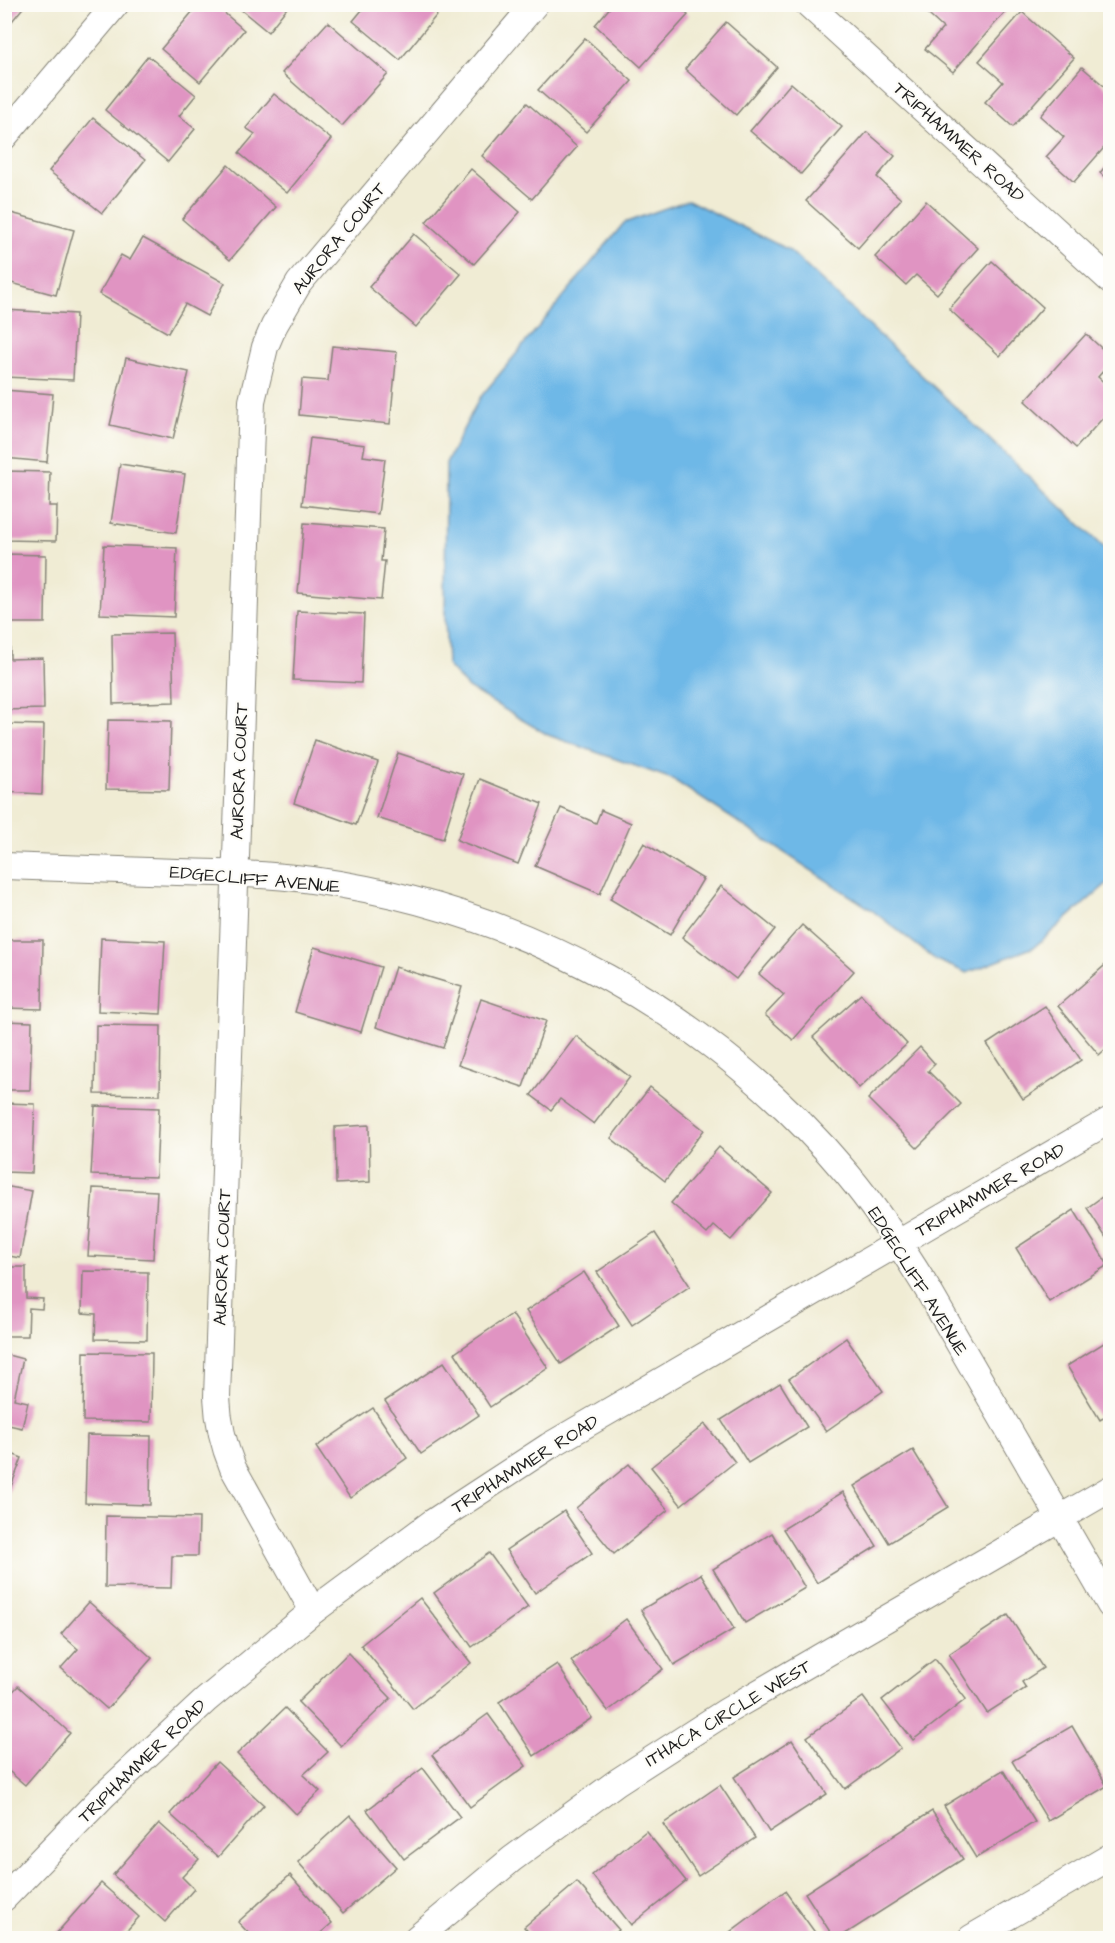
<svg xmlns="http://www.w3.org/2000/svg" width="1115" height="1943" viewBox="0 0 1115 1943" font-family="'Architects Daughter',sans-serif">
<rect width="100%" height="100%" fill="#fdfcf7"/>
<filter id="ink" filterUnits="userSpaceOnUse"><feTurbulence type="fractalNoise" baseFrequency=".0167" numOctaves="2"/><feDisplacementMap in="SourceGraphic" scale="12" xChannelSelector="R" yChannelSelector="G"/><feConvolveMatrix kernelMatrix="1 2 1 2 8 2 1 2 1" color-interpolation-filters="sRGB"/></filter>
<filter id="wash" filterUnits="userSpaceOnUse"><feTurbulence type="fractalNoise" baseFrequency=".008" numOctaves="4" result="noise"/><feDisplacementMap in="SourceGraphic" scale="24" xChannelSelector="R" yChannelSelector="G"/><feGaussianBlur stdDeviation="1.35" result="paint"/><feColorMatrix in="noise" values="0 0 0 0 0 0 0 0 0 0 0 0 0 0 0 0 0 1.4 0 .05"/><feComposite in="paint" operator="in"/></filter>
<g filter="url(#wash)">
<rect width="100%" height="100%" fill="#f0ecd4"/>
<path fill="#6eb8e7" stroke="#456a82" stroke-width="1.5" d="M688 200 789 250 1110 553V881L1034 947 967 973 936 960 869 908 672 779 548 735 468 688 447 665 445 617 446 463 479 399 624 223Z"/>
<g id="blocks">
<g fill="#e094c2">
<path d="M4 4H26L4 31Z"/>
<path d="M199 4H214L244 30 200 82 161 49Z"/>
<path d="M234 4H290L268 32Z"/>
<path d="M367 4H442L444 6 400 60 353 21Z"/>
<path d="M613 4H675L688 15 641 67 595 25Z"/>
<path d="M921 4H1012L953 72 925 49 943 28 919 6Z"/>
<path d="M1022 12 1074 58 1013 127 985 102 1003 82 979 61Z"/>
<path d="M328 22 388 74 342 126 282 73Z"/>
<path d="M726 22 777 67 736 115 685 69Z"/>
<path d="M585 38 632 81 586 132 538 90Z"/>
<path d="M148 56 196 95 179 116 195 129 168 162 105 110Z"/>
<path d="M1082 67 1110 91V141L1074 182 1046 157 1064 137 1040 116Z"/>
<path d="M791 83 842 127 801 174 750 131Z"/>
<path d="M274 94 331 139 287 193 239 153 255 134 246 128Z"/>
<path d="M527 103 577 147 532 199 482 156Z"/>
<path d="M93 118 145 160 102 213 49 171Z"/>
<path d="M867 132 895 156 877 177 901 199 858 248 806 201Z"/>
<path d="M1110 160V182L1100 173Z"/>
<path d="M228 165 276 207 230 260 182 219Z"/>
<path d="M471 169 520 212 474 264 426 222Z"/>
<path d="M926 201 978 248 937 294 916 275 906 285 875 257Z"/>
<path d="M11 213 74 230 56 295 4 281V236Z"/>
<path d="M414 234 461 274 416 327 369 287Z"/>
<path d="M143 238 225 283 207 316 185 304 168 333 99 294 121 255 130 260Z"/>
<path d="M992 261 1043 307 1000 356 949 309Z"/>
<path d="M4 310 76 314 73 380 4 377Z"/>
<path d="M1086 334 1110 356V363L1098 377 1110 388V410L1076 448 1025 401Z"/>
<path d="M332 346 397 352 390 424 299 415 302 379 328 381Z"/>
<path d="M126 358 189 372 173 439 110 425Z"/>
<path d="M4 390 53 394 47 462 4 458Z"/>
<path d="M310 438 365 445 363 456 385 459 378 514 302 505Z"/>
<path d="M120 464 185 474 176 533 111 523Z"/>
<path d="M4 471 50 472 49 506H57L56 541 4 540Z"/>
<path d="M304 523 384 529 381 561H385L381 600 298 593Z"/>
<path d="M104 545 177 548 174 617 100 614Z"/>
<path d="M4 554 46 555 45 623H4Z"/>
<path d="M297 611 364 614 361 683 293 680Z"/>
<path d="M172 633 174 702 113 704 112 634Z"/>
<path d="M4 641H10V659L43 658 44 709 4 710Z"/>
<path d="M108 720 171 721 169 790 106 789Z"/>
<path d="M4 724 44 725 42 794 4 792Z"/>
<path d="M315 740 378 762 356 825 294 803Z"/>
<path d="M398 753 463 774 443 839 377 818Z"/>
<path d="M480 779 542 804 518 864 457 840Z"/>
<path d="M561 808 596 823 601 810 631 823 600 894 535 866Z"/>
<path d="M644 843 703 879 670 935 610 899Z"/>
<path d="M721 886 775 929 736 979 682 937Z"/>
<path d="M802 925 854 971 793 1040 765 1015 784 995 759 974Z"/>
<path d="M101 938 165 941 161 1014 98 1011Z"/>
<path d="M4 940H43L42 1009 4 1008Z"/>
<path d="M314 947 381 967 361 1032 295 1012Z"/>
<path d="M1110 961V1045L1099 1055 1058 1006Z"/>
<path d="M395 967 462 987 443 1048 376 1027Z"/>
<path d="M861 994 907 1044 859 1088 813 1037Z"/>
<path d="M481 999 546 1021 523 1087 458 1065Z"/>
<path d="M1045 1006 1081 1060 1023 1099 987 1044Z"/>
<path d="M4 1021 32 1022 30 1090H4Z"/>
<path d="M96 1025 161 1026 160 1095 95 1094Z"/>
<path d="M576 1036 630 1077 594 1124 560 1099 551 1110 531 1095Z"/>
<path d="M920 1047 935 1064 928 1071 961 1104 917 1148 868 1099Z"/>
<path d="M650 1087 704 1130 665 1181 611 1138Z"/>
<path d="M4 1103 35 1104 32 1173 4 1172Z"/>
<path d="M95 1106 159 1108 156 1177 91 1175Z"/>
<path d="M369 1125 370 1182 336 1184 335 1127Z"/>
<path d="M719 1147 772 1193 731 1240 714 1226 707 1234 671 1203Z"/>
<path d="M4 1186 32 1191 20 1258 4 1255Z"/>
<path d="M93 1188 157 1191 153 1259 88 1256Z"/>
<path d="M1110 1191V1244L1087 1208Z"/>
<path d="M1074 1210 1108 1265 1049 1302 1016 1248Z"/>
<path d="M655 1233 690 1286 632 1325 597 1272Z"/>
<path d="M4 1267H26V1298L43 1299 42 1309 29 1308 28 1336H4Z"/>
<path d="M83 1271 148 1272 147 1340 95 1339 96 1314 82 1313Z"/>
<path d="M584 1272 619 1326 561 1364 526 1311Z"/>
<path d="M512 1314 548 1368 490 1407 455 1353Z"/>
<path d="M846 1338 883 1391 826 1431 789 1379Z"/>
<path d="M1110 1339V1414L1100 1420 1067 1366Z"/>
<path d="M84 1352 152 1353 151 1422 83 1421Z"/>
<path d="M4 1354 23 1359 14 1399 28 1402 22 1428 4 1424Z"/>
<path d="M444 1362 479 1415 421 1454 385 1401Z"/>
<path d="M780 1383 807 1427 748 1463 721 1420Z"/>
<path d="M373 1408 407 1458 350 1498 316 1447Z"/>
<path d="M705 1424 735 1462 681 1505 651 1467Z"/>
<path d="M87 1435 151 1436 150 1505 85 1503Z"/>
<path d="M913 1450 948 1507 889 1543 854 1486Z"/>
<path d="M4 1451 22 1458 5 1502H4Z"/>
<path d="M629 1464 668 1510 614 1554 576 1508Z"/>
<path d="M843 1492 877 1546 817 1583 783 1529Z"/>
<path d="M564 1511 592 1553 535 1593 506 1550Z"/>
<path d="M106 1516 199 1518 198 1556H172L171 1588 105 1587Z"/>
<path d="M772 1533 805 1588 745 1623 713 1569Z"/>
<path d="M489 1553 528 1607 472 1647 434 1593Z"/>
<path d="M701 1574 734 1629 674 1665 641 1610Z"/>
<path d="M420 1598 471 1663 413 1709 361 1645Z"/>
<path d="M89 1602 152 1658 107 1709 61 1668 78 1649 61 1634Z"/>
<path d="M1008 1615 1043 1668 1022 1682 1026 1688 987 1713 949 1654Z"/>
<path d="M626 1619 663 1669 608 1711 571 1661Z"/>
<path d="M348 1653 391 1698 341 1746 298 1702Z"/>
<path d="M935 1659 966 1699 913 1740 882 1700Z"/>
<path d="M557 1664 592 1718 534 1756 499 1702Z"/>
<path d="M18 1686 70 1733 25 1785 4 1767V1701Z"/>
<path d="M863 1697 901 1748 845 1789 807 1737Z"/>
<path d="M285 1708 328 1752 303 1775 320 1791 296 1814 237 1754Z"/>
<path d="M488 1714 526 1766 470 1807 432 1755Z"/>
<path d="M1072 1726 1107 1786 1048 1821 1012 1761Z"/>
<path d="M792 1740 827 1794 769 1832 734 1777Z"/>
<path d="M217 1762 264 1805 218 1857 170 1814Z"/>
<path d="M423 1768 460 1817 404 1859 367 1810Z"/>
<path d="M1003 1770 1035 1822 976 1858 944 1806Z"/>
<path d="M720 1785 755 1838 698 1876 663 1824Z"/>
<path d="M932 1811 963 1859 839 1938H834L805 1893Z"/>
<path d="M350 1815 396 1867 343 1913 298 1862Z"/>
<path d="M159 1823 199 1859 182 1877 194 1889 165 1922 113 1875Z"/>
<path d="M646 1831 686 1881 631 1925 592 1875Z"/>
<path d="M290 1875 332 1923 315 1938H253L238 1922Z"/>
<path d="M577 1882 619 1930 609 1938H534L524 1927Z"/>
<path d="M101 1883 139 1917 120 1938H59L55 1935Z"/>
<path d="M785 1891 819 1938H735L730 1932Z"/>
</g>
</g>
</g>
<g filter="url(#ink)">
<use href="#blocks" fill-opacity="0" stroke="#868478" stroke-width="1.5"/>
<g fill="none" stroke-linecap="round" stroke-linejoin="round">
<g stroke="#868478" stroke-width="28">
<g id="street">
<path d="M808 4 1110 280"/>
<path d="M4 137 116 4"/>
<path d="M4 866C62 868 120 870 177 872 222 873 267 874 312 880 520 908 713 1014 848 1175 878 1211 904 1251 928 1290L1110 1605"/>
<path d="M313 1611 233 1468C223 1444 218 1423 217 1397L252 401 265 347 274 326 299 283 535 4"/>
<path d="M4 1898 104 1795 206 1700 313 1611 433 1522 549 1446 1110 1120"/>
<path d="M417 1938 512 1859 617 1782 727 1711 1110 1489"/>
<path d="M971 1938 1110 1857"/>
</g>
</g>
<use href="#street" stroke="#fff" stroke-width="26"/>
</g>
</g>
<g text-anchor="middle" stroke-width="4.5" stroke-linejoin="round" paint-order="stroke">
<g font-size="18" fill="#1c1c1c" stroke="#fdfcf7">
<text transform="translate(959 142) rotate(42)" y="6">TRIPHAMMER ROAD</text>
<text transform="translate(339 238) rotate(-51)" y="6">AURORA COURT</text>
<text transform="translate(239 771) rotate(-88)" y="6">AURORA COURT</text>
<text transform="translate(255 879) rotate(5)" y="6">EDGECLIFF AVENUE</text>
<text transform="translate(990 1190) rotate(-30)" y="6">TRIPHAMMER ROAD</text>
<text transform="translate(222 1257) rotate(-88)" y="6">AURORA COURT</text>
<text transform="translate(918 1281) rotate(58)" y="6">EDGECLIFF AVENUE</text>
<text transform="translate(525 1464) rotate(-32)" y="6">TRIPHAMMER ROAD</text>
<text transform="translate(728 1713) rotate(-31)" y="6">ITHACA CIRCLE WEST</text>
<text transform="translate(142 1761) rotate(-44)" y="6">TRIPHAMMER ROAD</text>
</g>
</g>
<rect width="1115" height="1943" fill="none" stroke="#fdfcf7" stroke-width="24"/>
</svg>
